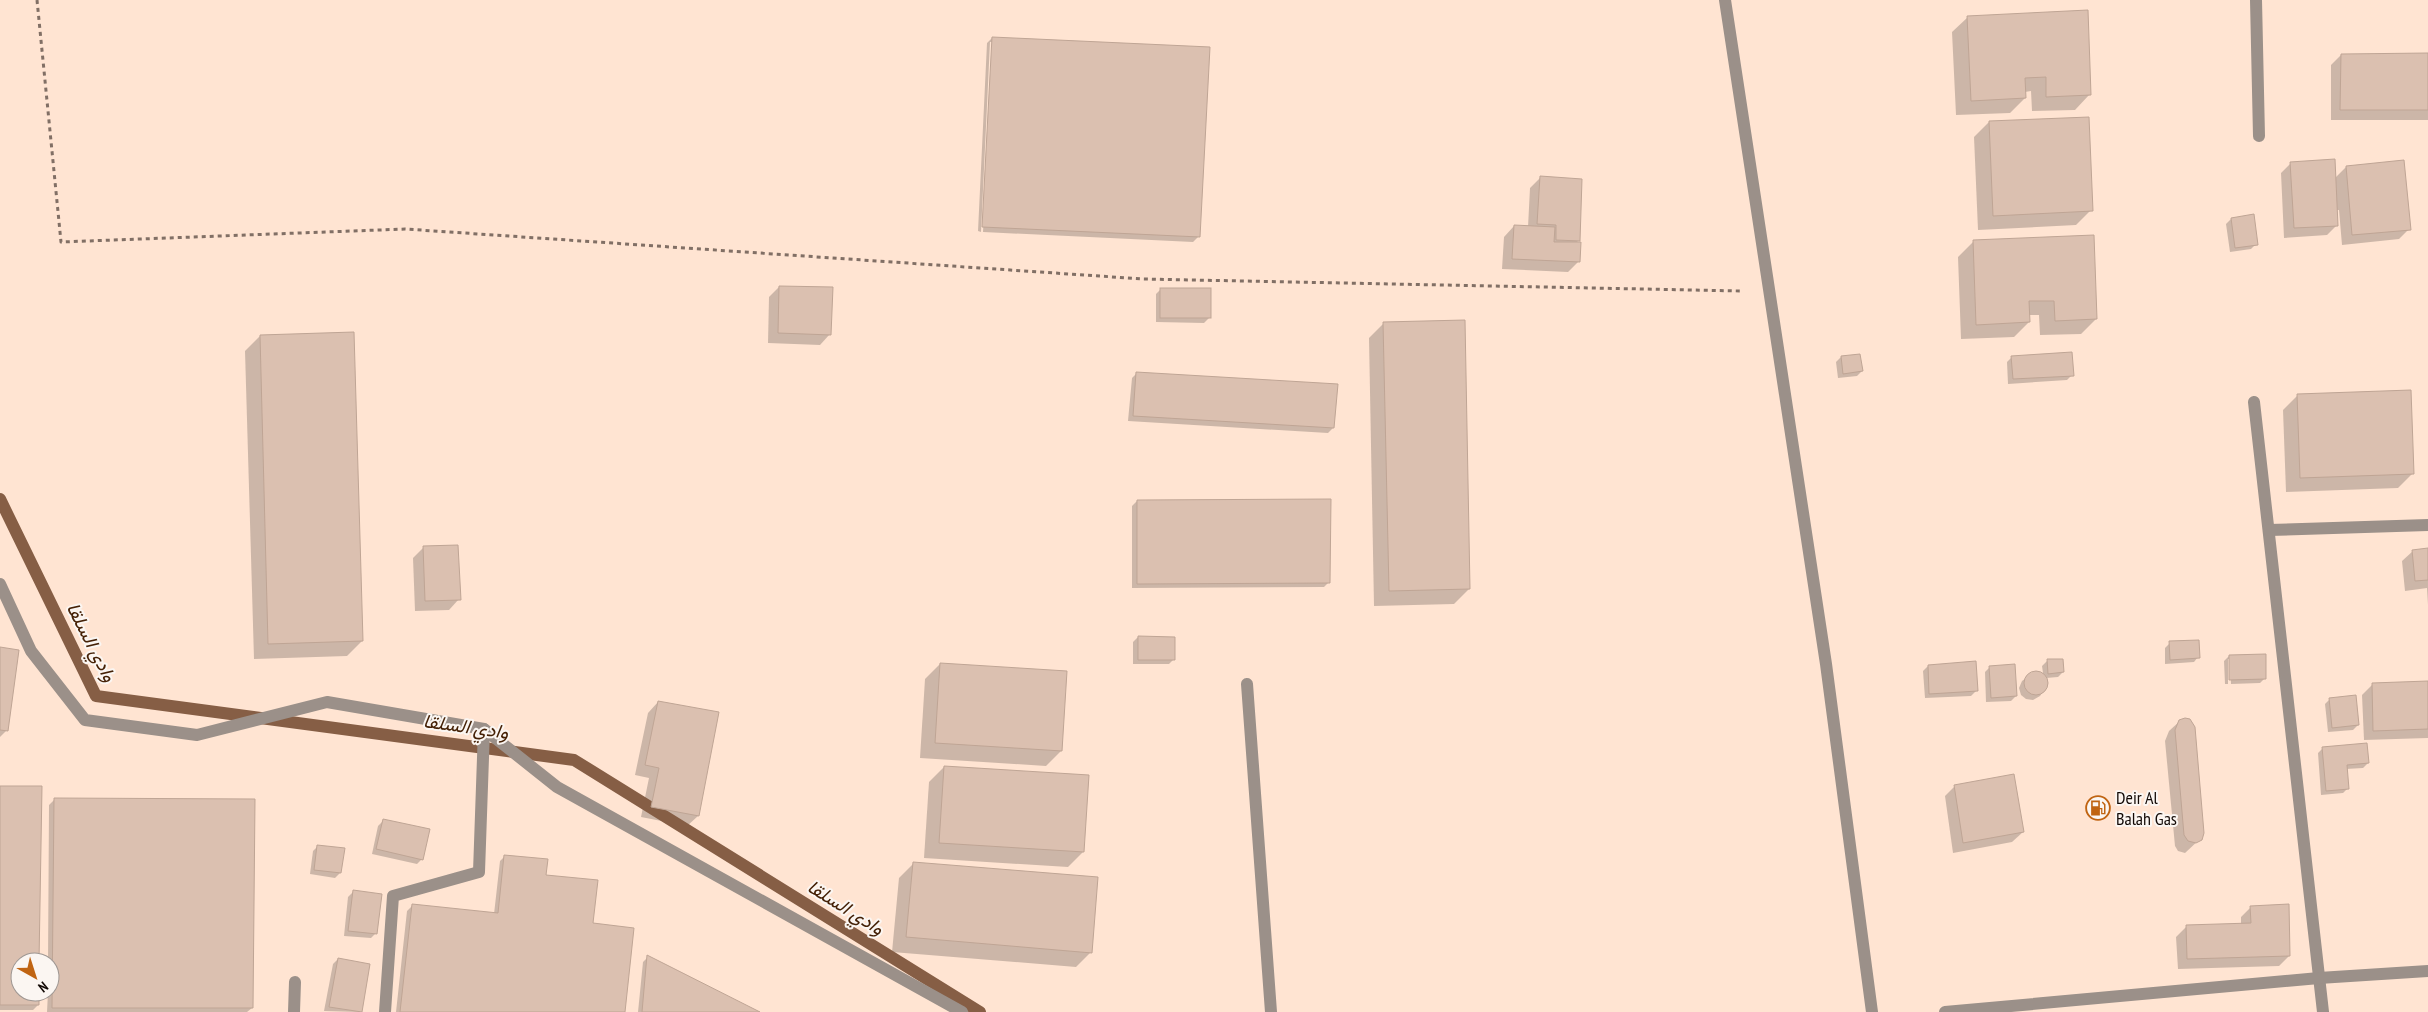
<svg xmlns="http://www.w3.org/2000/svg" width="2428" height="1012" viewBox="0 0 2428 1012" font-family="'PT Sans Narrow',Vazirmatn,sans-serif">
<rect width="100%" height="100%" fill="#ffe4d2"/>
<g fill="#0003">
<path d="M1968 17 2090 94 2075 110 2032 111 2031 91 2025 92V98L2010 113 1956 115 1952 32Z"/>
<path d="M992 38 1198 237 1193 242 983 232 993 42H990L981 232 978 231 987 43Z"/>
<path d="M2341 55H2428V120H2331V65Z"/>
<path d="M1989 122 2091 210 2076 225 1978 230 1974 137Z"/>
<path d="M2291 163 2335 178 2346 167 2409 229 2399 239 2342 245 2339 210H2336L2337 225 2327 235 2284 238 2281 173Z"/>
<path d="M1540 178 1579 240 1575 244 1578 262 1568 272 1502 269 1504 237 1514 226 1528 227 1530 188Z"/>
<path d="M2231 219 2256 244 2251 249 2230 252 2226 224Z"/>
<path d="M1973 242 2096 319 2081 334 2040 335 2039 315H2029V322L2014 337 1961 339 1958 257Z"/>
<path d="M779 287 830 334 820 345 768 343 769 297Z"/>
<path d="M1161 289 1209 318 1204 323 1156 322V294Z"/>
<path d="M1384 323 1469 589 1454 604 1374 606 1369 338Z"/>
<path d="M260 336 362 641 347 656 254 659 245 351Z"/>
<path d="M1859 355 1862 371 1857 376 1838 378 1836 362 1841 357Z"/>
<path d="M2012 357 2072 375 2067 380 2008 384 2007 362Z"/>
<path d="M1137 373 1333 428 1328 433 1128 421 1132 378Z"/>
<path d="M2298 395 2413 473 2398 488 2286 492 2283 410Z"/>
<path d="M1137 501 1329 582 1324 587 1132 588V506Z"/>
<path d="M424 547 459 599 449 610 415 611 413 558Z"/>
<path d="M2428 550V605L2427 588 2405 591 2402 561 2413 551Z"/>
<path d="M1138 637 1174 659 1169 664H1133V642Z"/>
<path d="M2170 643 2198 657 2194 662 2165 664V648Z"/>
<path d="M0 649 7 730 0 737Z"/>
<path d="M2229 656 2265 678 2260 683 2231 684 2230 659H2228V684H2225L2224 661Z"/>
<path d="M2047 661 2063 672 2058 677 2046 678 2048 684 2040 696 2033 700 2026 699 2021 695 2019 688 2022 681 2034 672 2043 673 2042 666Z"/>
<path d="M940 664 1061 751 1046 766 920 758 925 679Z"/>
<path d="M1928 666 1976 691 1971 696 1925 698 1923 671Z"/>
<path d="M1990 667 2016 696 2011 701 1986 702 1985 672Z"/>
<path d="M2428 682V738L2364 740 2362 695 2372 685Z"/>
<path d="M2330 699 2358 725 2353 730 2328 732 2325 704Z"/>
<path d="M658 702 698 816 687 826 641 817 649 778 635 775 648 713Z"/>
<path d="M2180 721 2200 839 2185 853 2178 851 2175 846 2165 741 2169 731Z"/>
<path d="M2323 748 2368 763 2363 768 2346 769 2348 788 2343 793 2321 795 2318 753Z"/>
<path d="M944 767 1083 852 1068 867 924 858 929 782Z"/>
<path d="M1955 786 2023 832 2012 842 1953 853 1945 796Z"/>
<path d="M0 787 38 962H20V992H38V1005L33 1010H0Z"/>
<path d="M54 800 252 1008 247 1012H47L48 992H50V962H48L49 805Z"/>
<path d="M383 821 422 859 417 864 372 854 378 826Z"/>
<path d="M318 846 340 873 335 878 310 874 313 851Z"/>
<path d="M505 856 545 876 592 925 624 1012H396L407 911 412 906 494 914 500 861Z"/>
<path d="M914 863 1091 952 1076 967 892 952 899 878Z"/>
<path d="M353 892 376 933 371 938 344 936 348 897Z"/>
<path d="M2251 907 2289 956 2279 966 2178 969 2176 937 2187 926 2241 925V917Z"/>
<path d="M648 957 757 1012H638L643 962Z"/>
<path d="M338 959 369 965 360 1012 324 1011 333 964Z"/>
</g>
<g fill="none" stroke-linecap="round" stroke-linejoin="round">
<path stroke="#865e45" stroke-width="12" d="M0 499 96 696 574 760 980 1012"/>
</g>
<g fill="#dbc0b0" stroke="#bfa595">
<path d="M2088 10 2091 95 2046 97V77L2025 78 2026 98 1971 101 1967 16Z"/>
<path d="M992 37 1210 47 1200 237 982 227Z"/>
<path d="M2428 53V110H2340L2341 54Z"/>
<path d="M2089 117 2093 211 1993 216 1989 121Z"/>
<path d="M2335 159 2338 226 2294 228 2290 162Z"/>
<path d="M2404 160 2411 230 2352 235 2346 166Z"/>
<path d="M1540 176 1582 179 1580 241 1556 240V225L1537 224Z"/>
<path d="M2254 214 2258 245 2235 248 2231 218Z"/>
<path d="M1514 225 1555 227 1554 242H1581L1580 262 1512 259Z"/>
<path d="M2094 235 2097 319 2055 321 2054 301H2029L2030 322 1976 325 1973 240Z"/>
<path d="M779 286 833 287 831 335 778 333Z"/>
<rect x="1160" y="288" width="51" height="30"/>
<path d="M1465 320 1470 589 1389 591 1383 322Z"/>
<path d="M354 332 363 641 268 644 260 335Z"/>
<path d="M2072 352 2074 376 2013 379 2011 356Z"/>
<path d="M1860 354 1863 371 1843 374 1841 356Z"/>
<path d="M1136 372 1338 384 1334 428 1133 416Z"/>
<path d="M2411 390 2414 474 2300 478 2297 394Z"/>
<path d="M1331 499 1330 583 1137 584V500Z"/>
<path d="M458 545 461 600 425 601 423 546Z"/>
<path d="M2428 548V580L2415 581 2412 550Z"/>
<path d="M1138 636 1175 637V660H1138Z"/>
<path d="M2199 640 2200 658 2170 660 2169 641Z"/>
<path d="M0 647 19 650 8 731 0 730Z"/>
<path d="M2266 654V679L2229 680V655Z"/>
<path d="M2047 659H2063L2064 672 2048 674Z"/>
<path d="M1976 661 1978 691 1929 694 1928 665Z"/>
<path d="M940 663 1067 671 1062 751 935 743Z"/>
<path d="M2015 664 2017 696 1991 698 1989 666Z"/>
<circle cx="2036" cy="683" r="12"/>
<path d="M2428 681V729L2373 731 2372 683Z"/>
<path d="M2356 695 2359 725 2332 728 2329 698Z"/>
<path d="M658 701 719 712 699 816 651 807 659 768 645 765Z"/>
<path d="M2185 718 2190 719 2195 727 2204 833 2202 840 2196 843 2188 841 2184 835 2175 730 2179 720Z"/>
<path d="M2367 743 2369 763 2347 765 2349 789 2326 791 2322 747Z"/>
<path d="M944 766 1089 775 1084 852 939 843Z"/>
<path d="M2014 774 2024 832 1963 843 1954 785Z"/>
<path d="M0 786H42L39 962H20V992H39V1005H0Z"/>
<path d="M54 798 255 799 253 1008H52Z"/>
<path d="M383 819 430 829 423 860 376 849Z"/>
<path d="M317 845 345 848 341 873 314 870Z"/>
<path d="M504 855 548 859 546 875 598 880 593 923 634 928 625 1012H400L412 904 498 913Z"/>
<path d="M913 862 1098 877 1092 953 906 937Z"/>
<path d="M353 890 382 894 377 934 348 931Z"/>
<path d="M2289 904 2290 956 2187 959 2186 925 2251 923 2250 906Z"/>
<path d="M647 955 760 1012H642Z"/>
<path d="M338 958 370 964 362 1012 329 1007Z"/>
</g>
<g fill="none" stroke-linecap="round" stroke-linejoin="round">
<path stroke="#816f65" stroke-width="3" stroke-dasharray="4 4" stroke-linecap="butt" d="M37 0 61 242 405 229 1143 279 1742 291"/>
<g stroke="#9b9089" stroke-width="12">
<path d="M1725 0 1826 664 1872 1012"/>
<path d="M2256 0 2259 136"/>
<path d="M2254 402 2323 1012"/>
<path d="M2269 530 2428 525"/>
<path d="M0 584 31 651 85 720 197 735 327 702 484 729 557 787 962 1012"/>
<path d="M1247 684 1271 1012"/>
<path d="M294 1012 295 982"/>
<path d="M385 1012 393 896 479 872 484 729"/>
<path d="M1945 1012 2319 978 2428 971"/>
</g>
</g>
<defs>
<g id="fuel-ring" transform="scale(1.25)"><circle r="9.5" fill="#fbf6f2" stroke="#c06412" stroke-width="1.5"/><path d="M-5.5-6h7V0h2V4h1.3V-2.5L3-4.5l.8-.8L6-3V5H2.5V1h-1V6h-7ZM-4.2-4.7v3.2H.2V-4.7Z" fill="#c06412"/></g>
</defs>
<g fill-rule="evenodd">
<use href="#fuel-ring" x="2098" y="808"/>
</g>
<g text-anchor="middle" stroke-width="4" stroke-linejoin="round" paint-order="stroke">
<g font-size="18" fill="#120905" stroke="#fbf6f2" text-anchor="start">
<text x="2116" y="804">Deir Al<tspan x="2116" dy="21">Balah Gas</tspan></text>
</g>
<g font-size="19" font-style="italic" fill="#452106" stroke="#fbf6f2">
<text transform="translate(92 642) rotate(63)" y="7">وادي السلقا</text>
<text transform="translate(466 726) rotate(8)" y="7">وادي السلقا</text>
<text transform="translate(846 907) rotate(32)" y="7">وادي السلقا</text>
</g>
</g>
<g transform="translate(35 977) rotate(141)"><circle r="24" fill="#fbf6f2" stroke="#9e9793"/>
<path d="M0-4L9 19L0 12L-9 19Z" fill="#c06412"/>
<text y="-8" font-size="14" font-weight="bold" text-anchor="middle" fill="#120905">N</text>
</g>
</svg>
